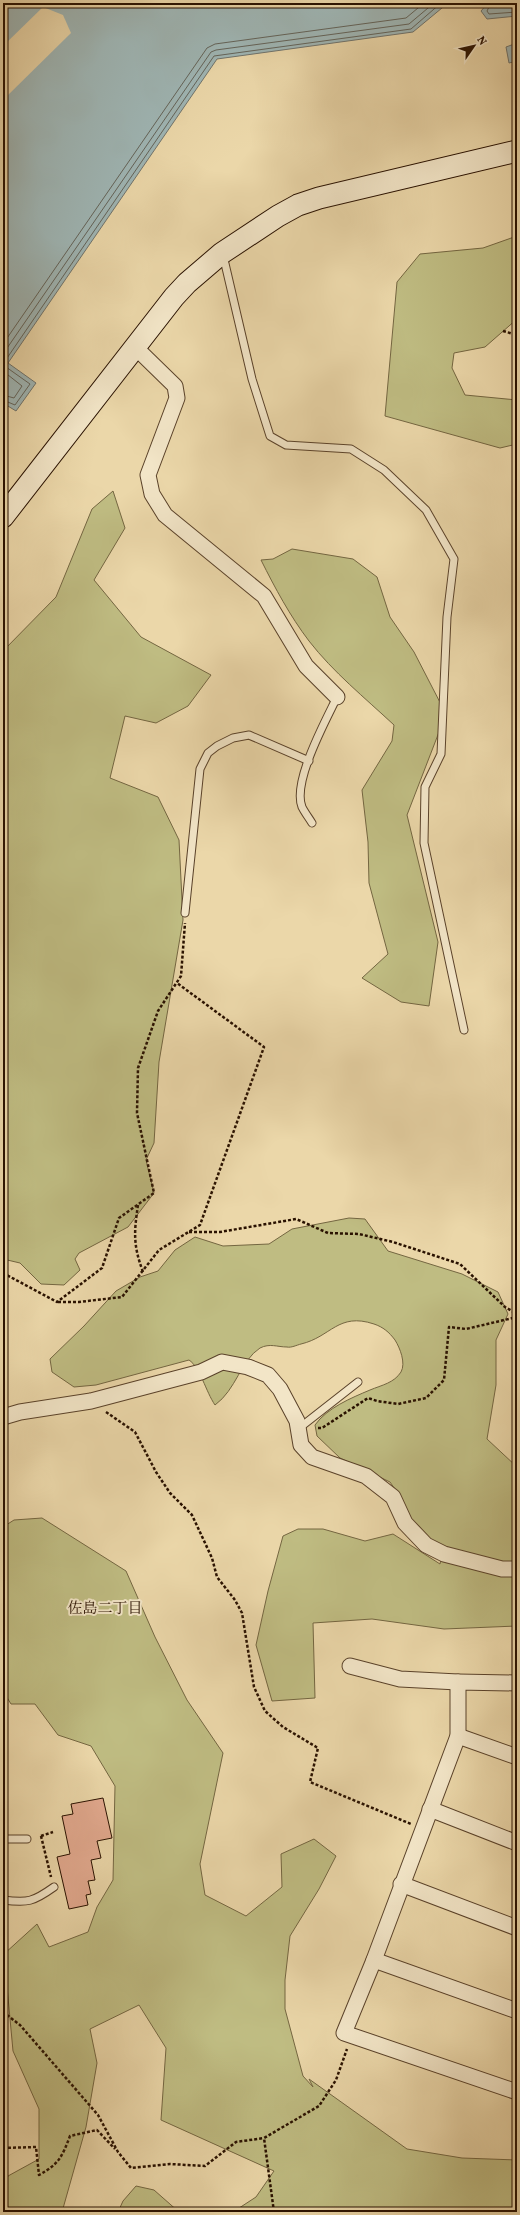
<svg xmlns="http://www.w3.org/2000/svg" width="520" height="2215" viewBox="0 0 520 2215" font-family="Vollkorn,'Noto Serif JP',serif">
<rect width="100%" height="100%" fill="#ebd7a9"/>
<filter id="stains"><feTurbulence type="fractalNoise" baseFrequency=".005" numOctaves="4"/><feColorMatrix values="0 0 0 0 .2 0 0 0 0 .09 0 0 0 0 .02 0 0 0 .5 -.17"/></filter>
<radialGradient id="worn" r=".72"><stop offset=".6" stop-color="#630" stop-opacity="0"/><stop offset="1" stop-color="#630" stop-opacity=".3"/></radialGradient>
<g fill="#bfbc82" stroke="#746641">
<path d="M517 236V319L485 347 454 353 452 368 465 395 517 400V444L500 448 385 416 397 282 420 254 483 248Z"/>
<path d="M113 491 125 528 94 580 141 637 211 675 188 706 156 723 125 716 110 778 158 797 179 840 183 920 159 1062 154 1143 146 1160 154 1193 128 1227 79 1253 75 1259 80 1270 64 1285 41 1284 20 1263 3 1259V651L56 597 92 509Z"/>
<path d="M292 549 353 559 377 577 390 617 414 652 446 714 407 815 438 942 429 1006 401 1002 362 978 388 954 369 883 368 842 362 790 392 741 394 725C365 698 333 672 309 641 290 616 275 588 261 560L273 559Z"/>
<path d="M349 1218 365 1219 388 1251 462 1274 498 1292 508 1314 496 1340V1385L487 1439 517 1467V1626L444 1629 372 1619 313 1623 315 1698 272 1701 256 1645 268 1591 283 1536 298 1529H323L365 1541 393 1534 440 1564 442 1554 409 1517 399 1495 390 1482 340 1458 317 1436 315 1425C327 1408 351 1398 370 1390 382 1385 394 1383 401 1372 406 1363 400 1348 395 1340 389 1332 383 1327 374 1324 338 1312 331 1337 301 1344 297 1345 291 1348 287 1347 277 1347 270 1343 260 1348 241 1360 236 1390 215 1405 206 1392 200 1367 189 1360L96 1385 74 1387 52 1372 50 1359 84 1326 116 1291 140 1277 158 1271 175 1250 195 1237 223 1246 269 1244 292 1229Z"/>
<path d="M42 1518 126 1571 155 1637 187 1700 223 1753 200 1864 205 1895 246 1916 282 1887 281 1854 314 1839 336 1856 319 1889 290 1936 285 1980V2009L303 2076 313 2087 309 2079 407 2149 462 2158 517 2160V2212H233L256 2197 274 2171 161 2120 166 2048 139 2005 90 2029 97 2063 86 2127 62 2212H3V2189L8 2176 39 2159V2109L13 2051 4 1954 37 1924 49 1947 88 1932 97 1907 113 1880 115 1786 91 1746 58 1735 35 1704H11L3 1691V1527L14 1520Z"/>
<path d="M136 2186 154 2190 179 2212H118L123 2201Z"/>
</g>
<g fill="#9fb6b5" stroke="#70746d">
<path d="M3 3H448L413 32 217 59 8 363 36 383 16 411 3 403Z"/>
<path d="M488 3H517V16L487 19 481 11Z"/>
<path d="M517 43V61L509 63 506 47Z"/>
</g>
<path fill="#ebd7a9" d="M43 7 63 15 71 33 3 100V46Z"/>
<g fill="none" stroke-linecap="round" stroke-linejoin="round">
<g stroke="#64645a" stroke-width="1">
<path d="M491 3 487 11 489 14 517 12"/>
<path d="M3 344 207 48 215 44 406 18 424 3"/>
<path d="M3 354 211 52 216 50 409 24 434 3"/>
<path d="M3 371 22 386 14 398 3 395"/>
<path d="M3 400 15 405 30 384 6 367 5 361 214 56 411 29 441 3"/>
</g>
</g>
<path fill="#e3aa90" stroke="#291100" d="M103 1798 112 1838 97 1841 101 1858 91 1860 95 1880 88 1881 91 1894 86 1895 88 1905 69 1909 57 1857 70 1854 62 1816 73 1814 71 1804Z"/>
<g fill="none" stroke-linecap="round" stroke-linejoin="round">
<g stroke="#5a422a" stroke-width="9">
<g id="lane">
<path d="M223 255 252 379 270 436 286 445 351 449 384 470 426 510 454 559 447 617 441 754 425 787 424 843 464 1030"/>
<path d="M312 823C309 818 305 813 302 807 292 782 326 720 337 697"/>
<path d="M185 913 200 769 208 753 217 746 233 738 249 735 309 761"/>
<path d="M298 1429 358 1382"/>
<path d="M3 1839H27"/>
<path d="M3 1900C28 1903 33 1902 54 1887"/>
</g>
</g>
<g stroke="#5a422a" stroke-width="17">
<g id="street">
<path d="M135 347 175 386 177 398 148 475 152 494 165 515 264 596 306 666 337 697"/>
<path d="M3 1417 20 1412 91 1401 201 1372 222 1362 248 1367 268 1375 280 1389 297 1421 301 1445 312 1457 366 1476 393 1497 405 1523 426 1545 444 1554 502 1569H517"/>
<path d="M350 1666 400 1679 458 1682"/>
<path d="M517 1683 458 1682V1736L374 1960 344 2033 517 2092"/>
<path d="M458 1736 517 1757"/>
<path d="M430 1809 517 1843"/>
<path d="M401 1884 517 1928"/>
<path d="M374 1960 517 2011"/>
</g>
</g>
<g stroke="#291100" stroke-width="23">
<path id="secondary" d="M3 517 174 297 187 283 222 253 278 216 298 205 319 198 517 151"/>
</g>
<g stroke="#291100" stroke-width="2.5" stroke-dasharray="3 2" stroke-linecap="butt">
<path d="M503 331 517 335"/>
<path d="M138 1205C134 1232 133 1245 143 1272"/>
<path d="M189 1232H220L296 1219 328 1233 359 1234 393 1242 460 1264 505 1307 517 1314"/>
<path d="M3 1273 57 1302 102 1268 119 1218 154 1193 137 1113 138 1068 158 1011 181 976 185 923"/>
<path d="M58 1302H79L122 1297 159 1250 200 1225 264 1047 177 983"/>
<path d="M106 1412 135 1432 156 1472 170 1493 192 1515 212 1558 217 1577 235 1600 242 1613 254 1687 265 1711 283 1727 318 1748 310 1782 411 1824"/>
<path d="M318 1428H322L368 1398 377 1401 398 1404 426 1398 444 1380 449 1327 466 1329 517 1317"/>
<path d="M41 1836 51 1877"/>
<path d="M41 1836 53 1832"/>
<path d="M3 2012 20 2025 98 2115 118 2152 131 2168 170 2164 205 2166 236 2142 264 2138"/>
<path d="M3 2148 36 2147 39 2175C59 2164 62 2157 70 2136L97 2130 115 2149"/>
<path d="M274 2212 264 2138 319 2106 336 2080 347 2049"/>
</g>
<use href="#lane" stroke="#f2e5c7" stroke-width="7"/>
<use href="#street" stroke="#f2e5c7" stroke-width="15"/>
<use href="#secondary" stroke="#f2e5c7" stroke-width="21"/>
</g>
<g text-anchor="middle" stroke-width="4" stroke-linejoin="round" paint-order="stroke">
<g font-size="15" fill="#291100" stroke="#f2e5c7">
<text x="105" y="1613">佐島二丁目</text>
</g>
</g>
<rect width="520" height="2215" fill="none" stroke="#ebd7a9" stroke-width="16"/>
<rect x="4" y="4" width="512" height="2207" fill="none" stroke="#291100" stroke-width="2"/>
<rect x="8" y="8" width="504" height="2199" fill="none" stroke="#291100"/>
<g transform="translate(474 46) rotate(56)" stroke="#f2e5c7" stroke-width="3" paint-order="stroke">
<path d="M0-3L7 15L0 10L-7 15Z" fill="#291100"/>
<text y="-6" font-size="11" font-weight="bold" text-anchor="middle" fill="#291100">N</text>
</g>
<rect width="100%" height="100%" filter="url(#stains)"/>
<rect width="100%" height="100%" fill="url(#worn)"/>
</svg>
